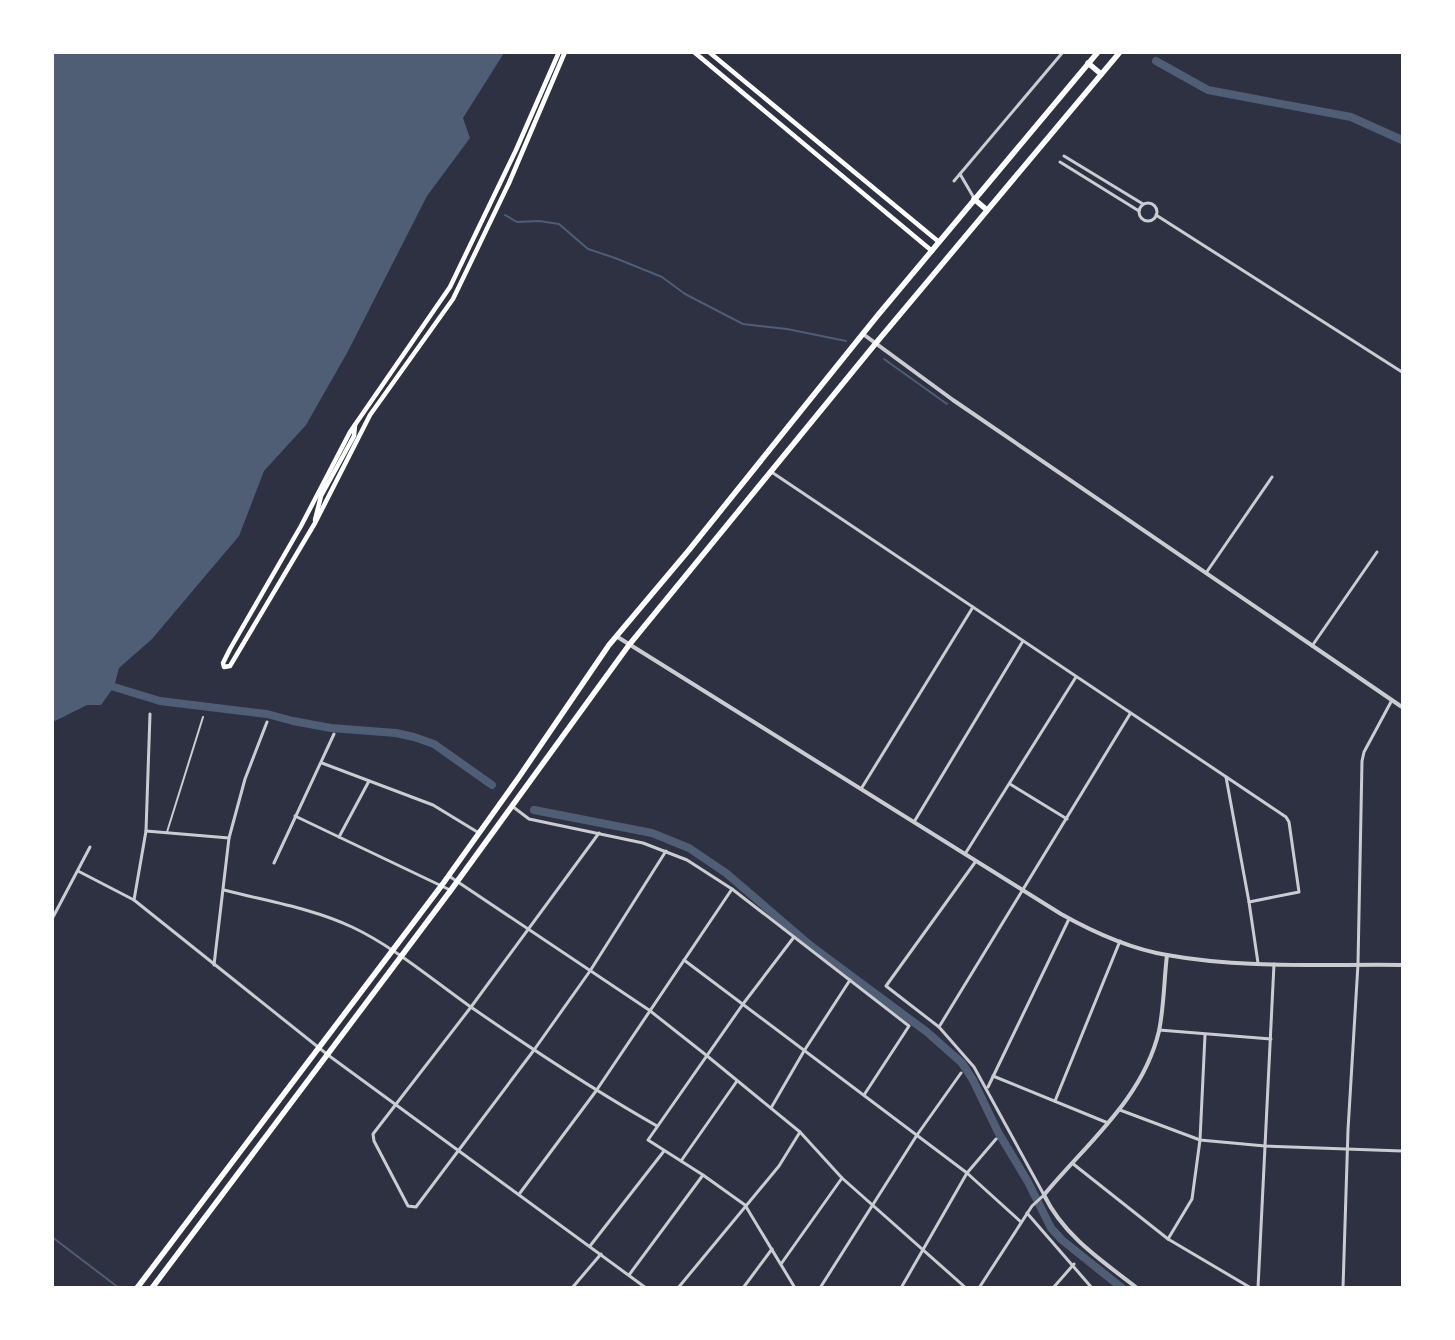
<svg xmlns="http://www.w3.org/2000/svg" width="1455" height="1340" viewBox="0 0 1455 1340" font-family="Inter,sans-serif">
<rect width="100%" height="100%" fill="#2d3142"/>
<path fill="#4f5d75" d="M52 53H504L463 118 470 138 427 196 347 353 306 425 264 471 239 536 152 639 119 668 114 687 101 705H87L55 721 52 719Z"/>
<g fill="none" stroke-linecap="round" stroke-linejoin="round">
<g stroke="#4f5d75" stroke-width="2">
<path d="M505 215 517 222 539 221 559 224 588 249 615 258 662 277 685 294 743 324 787 329 846 341"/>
<path d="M884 359 947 404"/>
<path d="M52 1237 119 1288"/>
</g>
<g stroke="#4f5d75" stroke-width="8">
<path d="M1156 61 1208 90 1351 117 1402 140"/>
<path d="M114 687 160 701 267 714 293 721 331 728 396 733 414 737 434 744 492 785"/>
<path d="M534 810 652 833 689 848 726 873 811 946 927 1032 962 1063 973 1080 998 1132 1028 1182 1051 1228 1062 1240 1122 1288"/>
</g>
<path stroke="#caccd0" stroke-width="2" d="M167 832 203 717"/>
<g stroke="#caccd0" stroke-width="3">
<path d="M1064 156 1143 204"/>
<path d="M1060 162 1139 211"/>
<path d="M960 174 974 198"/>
<path d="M954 181 1063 52"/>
<circle cx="1148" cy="212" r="9"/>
<path d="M1156 215 1402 372"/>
<path d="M770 471 1286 817 1289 822 1299 892 1249 902"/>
<path d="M1206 573 1272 477"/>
<path d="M1312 646 1377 552"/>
<path d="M322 763 433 805 479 833"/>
<path d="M1226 777 1249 902 1258 963"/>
<path d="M1010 784 1067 819"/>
<path d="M861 789 973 607"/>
<path d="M512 806 529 819 643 843 687 860 732 889 909 1026 864 1095"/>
<path d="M295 816 450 890"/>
<path d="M914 822 1023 641"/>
<path d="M146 831 229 838"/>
<path d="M599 833 471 1007 373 1134 374 1141 408 1206 416 1207 534 1050 590 971 666 851"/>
<path d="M339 837 369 781"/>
<path d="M965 854 1076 677"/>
<path d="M976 861 886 986 939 1027 974 1067 1044 1195 1032 1206 979 1288"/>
<path d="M274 863 334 734"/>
<path d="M78 871 134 900 328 1055 646 1288"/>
<path d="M449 876 649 1010 706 1055 800 1132 842 1178 966 1288"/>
<path d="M224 890C266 901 312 908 352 927 391 945 433 980 468 1005 530 1048 592 1089 657 1126"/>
<path d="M134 900 146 831 150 714"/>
<path d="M52 919 90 847"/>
<path d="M794 937 743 1004 648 1140 703 1175 745 1205 795 1288"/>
<path d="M684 960 967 1173 1021 1222"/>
<path d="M214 965 229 838 245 779 267 722"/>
<path d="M939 1027 1130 714"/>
<path d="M1159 1030 1271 1039"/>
<path d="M993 1076 1108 1123"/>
<path d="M988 1087 1069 919"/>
<path d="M1055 1101 1120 941"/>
<path d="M771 1108 804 1051 850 980"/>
<path d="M1120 1110 1200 1140 1265 1146 1402 1151"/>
<path d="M681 1161 737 1081"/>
<path d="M1072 1163 1168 1239 1251 1288"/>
<path d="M520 1193 596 1091 732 889"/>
<path d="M1027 1213 1092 1288"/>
<path d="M1168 1239 1192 1199 1200 1140 1205 1035"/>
<path d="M590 1246 664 1151"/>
<path d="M781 1264 842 1178"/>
<path d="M629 1275 703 1175"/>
<path d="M572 1288 601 1254"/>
<path d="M678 1288 779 1166 800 1132"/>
<path d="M743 1288 772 1249"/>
<path d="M820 1288 917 1135 961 1073"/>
<path d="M901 1288 967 1173 996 1139"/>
<path d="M1053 1288 1074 1264"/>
<path d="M1258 1288 1274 964"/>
<path d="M1343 1288 1348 1130 1358 964 1362 761 1364 752 1392 700"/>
</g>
<g stroke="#caccd0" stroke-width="4">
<path d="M863 334 953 400 1402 707"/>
<path d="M616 636 1061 914C1093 932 1131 949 1167 955 1244 969 1324 964 1402 965"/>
<path d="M1137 1288C1101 1260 1064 1236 1044 1195 1086 1144 1143 1099 1159 1031 1164 1007 1164 980 1167 955"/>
</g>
<g stroke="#fff" stroke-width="4.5">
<path d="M559 52 516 150 450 287 350 432 301 526 230 649 223 663 224 667 230 666 315 523 370 415 453 299 509 183 565 52"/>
<path d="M694 52 932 251"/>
<path d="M709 52 939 242"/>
<path d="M315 520 321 496 354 436 355 425"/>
</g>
<g stroke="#fff" stroke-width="5.5">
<path d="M1088 63 1101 74"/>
<path d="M974 199 987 210"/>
<path d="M137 1288 442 885 519 777 609 645 689 550 878 315 1098 52"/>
<path d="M152 1288 451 890 629 645 876 343 1120 52"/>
</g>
</g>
<rect width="1455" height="1340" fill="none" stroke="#ffffff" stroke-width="108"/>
</svg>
